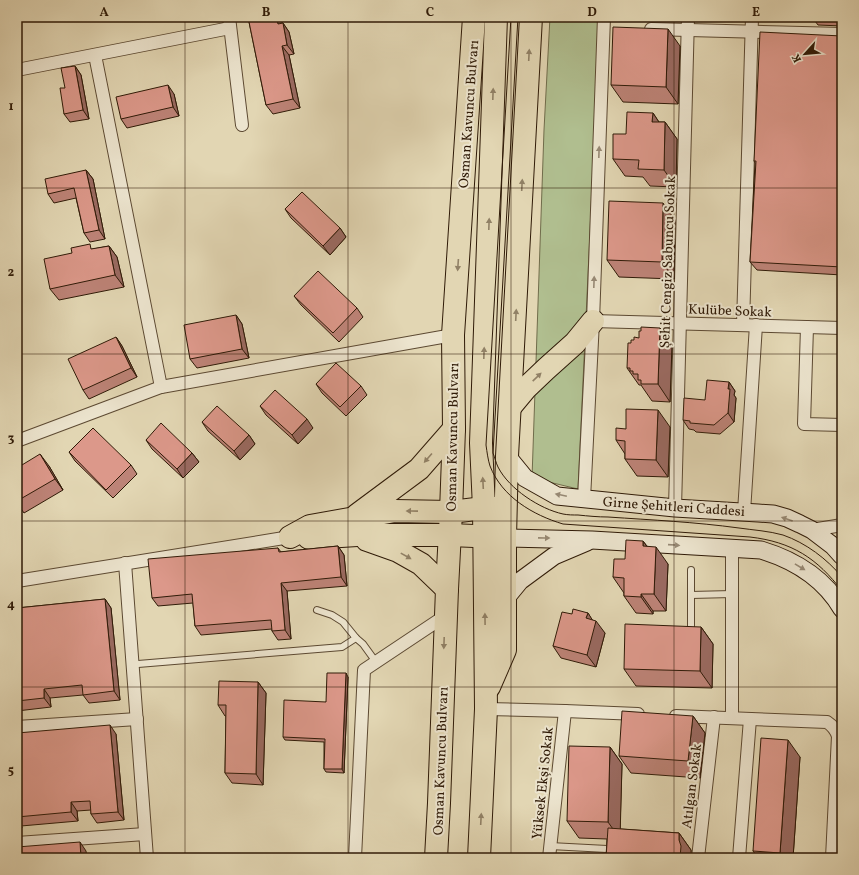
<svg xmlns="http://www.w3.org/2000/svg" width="859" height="875" viewBox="0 0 859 875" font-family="Vollkorn,serif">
<rect width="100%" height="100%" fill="#e2d6b3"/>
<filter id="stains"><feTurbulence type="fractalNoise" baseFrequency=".005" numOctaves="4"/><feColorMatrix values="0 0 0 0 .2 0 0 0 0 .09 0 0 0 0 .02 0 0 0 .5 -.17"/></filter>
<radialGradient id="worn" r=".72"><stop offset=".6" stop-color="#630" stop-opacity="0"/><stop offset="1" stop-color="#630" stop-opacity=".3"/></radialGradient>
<path fill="#b0be8f" stroke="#706c4b" d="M550 17H600L578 489 532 478 544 130Z"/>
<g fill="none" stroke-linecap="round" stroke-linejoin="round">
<g stroke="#5c4932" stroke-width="8">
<g id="lane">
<path d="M691 570V630"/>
<path d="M691 595 732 594"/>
<path d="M317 610 332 615 343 622 356 638 363 644 376 662"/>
<path d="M138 664 342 647 356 638"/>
<path d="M550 846 607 849 612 851 615 858"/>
</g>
</g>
<g stroke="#5c4932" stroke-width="14">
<g id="street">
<path d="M229 17 242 125"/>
<path d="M651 29 842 34"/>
<path d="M95 55 161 387"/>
<path d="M17 70 230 28"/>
<path d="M593 321 842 328"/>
<path d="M743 325 752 17"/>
<path d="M807 327 804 424 842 425"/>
<path d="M17 441 161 387 453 335"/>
<path d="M584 499 593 321 604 17"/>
<path d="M675 508 688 17"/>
<path d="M744 512 756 325"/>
<path d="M812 530 842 525"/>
<path d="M125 563 147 858"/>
<path d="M17 581 290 537"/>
<path d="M486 709 565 711 638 714"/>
<path d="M676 716 827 722C833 726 836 730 838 736L832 858"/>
<path d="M732 718V549"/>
<path d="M17 727 137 719"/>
<path d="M17 843 145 834"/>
<path d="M355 858 364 670 445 616"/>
<path d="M549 858 565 711"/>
<path d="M698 858 714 717"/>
<path d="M739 858 750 719"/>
</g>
</g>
<g stroke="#2f1a07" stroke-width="19">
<g id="secondary">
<path d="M507 456 525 478 557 496 675 508 758 513 773 514 787 518 800 524 812 530 833 546 842 556"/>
<path d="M505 538 592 540 761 550C794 560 824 578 842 609"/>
<path d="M506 598 520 581 554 556 587 542"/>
</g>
</g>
<g stroke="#2f1a07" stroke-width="24">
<g id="highway">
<path d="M511 406 526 388 546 369 575 343 593 321"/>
<path d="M357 515 419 469 454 429"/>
<path d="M290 537 310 526 395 511 451 512 484 508H498"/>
<path d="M309 538 357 535H450L498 537"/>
<path d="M367 540 398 551 421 564 447 589"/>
<path d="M489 687 505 650V538L507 456 531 17"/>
<path d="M436 858 439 803 447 589 451 512 454 429 453 335 474 17"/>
<path d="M479 858 486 709 484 508 481 443 496 17"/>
</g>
</g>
<use href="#lane" stroke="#ece4ce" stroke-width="6"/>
<use href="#street" stroke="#ece4ce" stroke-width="12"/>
<use href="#secondary" stroke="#ece4ce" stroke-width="17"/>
<use href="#highway" stroke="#e2d6b3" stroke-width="22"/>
<g stroke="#2f1a07" stroke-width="1">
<path d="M511 17 486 445C487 452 488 460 490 466 502 497 533 515 563 524L750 537C792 542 817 558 842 591"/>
<path d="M518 17 493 453C495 458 496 463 498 467 509 489 540 509 563 514 568 515 573 515 578 515 588 516 598 517 608 517 652 520 695 522 739 528 753 530 769 531 783 535 806 543 827 559 842 577"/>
</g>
</g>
<g fill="#bd8377" stroke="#2f1a07">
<path d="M248 17H281L282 23H283L289 32 294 54 289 55 300 108 273 114 266 105Z"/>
<path d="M812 17H842V26L818 25Z"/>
<path d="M842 36V275L757 270 750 262 755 163 754 161Z"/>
<path d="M680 46 678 104 623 102 611 85Z"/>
<path d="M75 66 81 75 89 119 70 122 64 114Z"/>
<path d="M174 94 179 116 127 128 121 119Z"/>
<path d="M653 113 659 122H665L677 139 676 187 650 186 643 177 625 176 613 159 626 134Z"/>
<path d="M86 170 93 179 105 239 90 242 84 233 76 198 54 203 48 194Z"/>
<path d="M285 209 340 228 346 237 330 255 291 218Z"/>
<path d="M675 220 674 279 619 277 607 260Z"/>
<path d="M109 246 117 257 124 287 59 300 50 289 72 253Z"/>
<path d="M294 296 357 308 363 317 339 342 301 305Z"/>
<path d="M236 315 242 324 249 358 197 368 190 359Z"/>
<path d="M116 337 122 346 137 377 89 399 83 390Z"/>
<path d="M672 345 670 402 652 401 643 388 641 385H639L627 368Z"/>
<path d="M729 382 735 391 734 395 736 398 734 422 720 434 696 432 694 430 689 429 683 420 705 400Z"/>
<path d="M316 384 361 386 367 395 346 416 322 393Z"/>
<path d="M260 406 313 428 298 444 266 415Z"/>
<path d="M202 422 249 435 255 444 240 460 208 431Z"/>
<path d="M670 427 668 477 637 476 625 459V454L616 440 626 429Z"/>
<path d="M146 440 192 453 199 462 183 478 152 449Z"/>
<path d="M69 452 131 465 137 474 113 498 75 461Z"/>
<path d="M49 466 63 490 24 513 17 503V468Z"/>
<path d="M643 541 647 546 668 564 666 611H653V614L636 613 624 596V593L613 577 625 559Z"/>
<path d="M338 546 344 555 347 586 287 591 291 639 278 640 272 631V629L201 635 195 626 193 603 158 606 152 598 278 548 281 552Z"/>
<path d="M105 599 111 608 120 700 89 703 83 695 50 698 51 707 17 711V608Z"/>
<path d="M588 613 592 620 605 633 596 667 561 658 553 646 572 614Z"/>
<path d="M701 627 713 644 712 688 636 686 624 669Z"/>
<path d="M348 677 344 773 326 772 324 769V742L285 740 283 737 326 702Z"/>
<path d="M258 682 266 693 263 785 232 783 225 773 226 716H225L218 705Z"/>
<path d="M693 716 705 733 700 778 631 773 619 756Z"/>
<path d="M17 733 116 734 124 820 97 823 91 814V810L77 811 78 821 21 826 22 828H17Z"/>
<path d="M610 747 622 764 620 829 679 833 691 850V858H606L607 839 579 838 567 821Z"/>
<path d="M800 757 793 858H758L753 851Z"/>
</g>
<g fill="#9a6a61" stroke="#2f1a07">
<path d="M276 17H281L284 33 278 24Z"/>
<path d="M283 23 289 32 294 54 287 45Z"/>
<path d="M668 29 680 46 678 104 666 87Z"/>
<path d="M282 46 289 55 300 108 293 99Z"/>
<path d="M75 66 81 75 89 119 83 110Z"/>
<path d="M168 85 174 94 179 116 173 107Z"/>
<path d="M653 113 664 130 652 122Z"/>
<path d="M665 122 677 139 676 187 664 170Z"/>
<path d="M86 170 93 179 105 239 99 230Z"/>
<path d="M663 203 675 220 674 279 662 262Z"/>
<path d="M340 228 346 237 330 255 323 246Z"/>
<path d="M109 246 117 257 124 287 115 275Z"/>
<path d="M236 315 242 324 249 358 242 349Z"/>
<path d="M660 328 672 345 670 402 658 384Z"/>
<path d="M116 337 122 346 137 377 131 368Z"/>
<path d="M729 382 735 391 734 395 736 398 734 422 728 413Z"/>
<path d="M658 410 670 427 668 477 656 460Z"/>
<path d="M307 419 313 428 298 444 292 435Z"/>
<path d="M249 435 255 444 240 460 234 451Z"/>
<path d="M192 453 199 462 183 478 177 469Z"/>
<path d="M40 454 49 466 63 490 55 479Z"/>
<path d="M643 541 655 558 643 546Z"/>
<path d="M338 546 344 555 347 586 341 577Z"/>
<path d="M656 547 668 564 666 611 654 594Z"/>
<path d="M281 583 287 591 291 639 285 630Z"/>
<path d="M641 594 653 611V614L641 597Z"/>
<path d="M105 599 111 608 120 700 114 691Z"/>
<path d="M588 613 595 624 596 621 605 633 596 667 587 655 586 618Z"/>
<path d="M701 627 713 644 712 688 700 671Z"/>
<path d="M346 673 348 677 344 773 342 769Z"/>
<path d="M258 682 266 693 263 785 256 774Z"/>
<path d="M44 689 50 698 51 707 44 698Z"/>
<path d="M693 716 705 733 700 778 688 761Z"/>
<path d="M110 725 116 734 124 820 118 812Z"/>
<path d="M788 740 800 757 793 858H784L780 853Z"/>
<path d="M610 747 622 764 620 839 608 822Z"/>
<path d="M71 802 77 811 78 821 71 812Z"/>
<path d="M17 820 21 826 22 828 17 821Z"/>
<path d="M679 833 691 850V858H680L679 840Z"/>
<path d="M80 842 86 851 87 858H81Z"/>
</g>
<g fill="#dc988a" stroke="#2f1a07">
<path d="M248 17H276L278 24 283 23 287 45 282 46 293 99 266 105Z"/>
<path d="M613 27 668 29 666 87 611 85Z"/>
<path d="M760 32 842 36V267L750 262 756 161H754Z"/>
<path d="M75 66 83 110 64 114 60 88H65L61 68Z"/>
<path d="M168 85 173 107 121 119 116 97Z"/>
<path d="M627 112 653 113 652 122H665L664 170 638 169 639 160 613 159V134H626Z"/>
<path d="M86 170 99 230 84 233 74 188 48 194 45 179Z"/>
<path d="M302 192 340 228 323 246 285 209Z"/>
<path d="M609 201 663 203 662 262 607 260Z"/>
<path d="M90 244 91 249 109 246 115 275 50 289 44 259 72 253 71 248Z"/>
<path d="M318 271 357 308 333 333 294 296Z"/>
<path d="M236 315 242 349 190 359 184 325Z"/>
<path d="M641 327 660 328 658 384H641V380H638V374H633V371H630V368H627L628 343H631V340H634V337L639 338V331H641Z"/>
<path d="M116 337 131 368 83 390 68 359Z"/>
<path d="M336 363 361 386 340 407 316 384Z"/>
<path d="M707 380 729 382 728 389H730L728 413 714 425 690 423V421L683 420 684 398 705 400Z"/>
<path d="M275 390 307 419 292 435 260 406Z"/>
<path d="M217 406 249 435 234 451 202 422Z"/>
<path d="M626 409 658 410 656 460 625 459V441L616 440V428L626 429Z"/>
<path d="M161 423 192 453 177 469 146 440Z"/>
<path d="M93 428 131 465 106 490 69 452Z"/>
<path d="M40 454 55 479 17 501V468Z"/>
<path d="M626 540 643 541V546L656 547 654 594H641V597L624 596V578L613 577 614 559H625Z"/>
<path d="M338 546 341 577 281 583 285 630 272 631 271 620 195 626 192 594 152 598 148 559 278 548 279 552Z"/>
<path d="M105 599 114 691 83 695 82 685 44 689V698L17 701V608Z"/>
<path d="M573 609 588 613 586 618 596 621 587 655 553 646 562 612 572 614Z"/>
<path d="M625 624 701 627 700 671 624 669Z"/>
<path d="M327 673H346L342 769H324L325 739 283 737 284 700 326 702Z"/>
<path d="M219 681 258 682 256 774 225 773 226 705H218Z"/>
<path d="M622 711 693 716 688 761 619 756Z"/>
<path d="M110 725 118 812 91 814 90 801 71 802V812L17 817V733Z"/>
<path d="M761 738 788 740 780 853 753 851Z"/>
<path d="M569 746 610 747 608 822 567 821Z"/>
<path d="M608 828 679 833V840L681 846 680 858H606Z"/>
<path d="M80 842 81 858H17V847Z"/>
</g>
<defs><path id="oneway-solid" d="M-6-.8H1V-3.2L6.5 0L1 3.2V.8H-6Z"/></defs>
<g fill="#918166">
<use href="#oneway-solid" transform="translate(529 55) rotate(-87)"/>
<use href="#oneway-solid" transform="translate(493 94) rotate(-88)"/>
<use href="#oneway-solid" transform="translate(522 185) rotate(-87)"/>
<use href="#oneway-solid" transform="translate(489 224) rotate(-88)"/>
<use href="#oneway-solid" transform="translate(458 265) rotate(94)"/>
<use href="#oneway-solid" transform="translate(516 315) rotate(-87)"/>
<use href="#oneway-solid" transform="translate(484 353) rotate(-88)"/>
<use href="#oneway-solid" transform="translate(537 377) rotate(-44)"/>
<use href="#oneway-solid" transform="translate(428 458) rotate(131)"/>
<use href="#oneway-solid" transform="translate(483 483) rotate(-93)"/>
<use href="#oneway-solid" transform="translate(412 511) rotate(-179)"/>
<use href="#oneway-solid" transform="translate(406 556) rotate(29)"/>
<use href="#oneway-solid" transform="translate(485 619) rotate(-91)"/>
<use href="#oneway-solid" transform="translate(444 643) rotate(92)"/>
<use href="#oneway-solid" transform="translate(481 819) rotate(-87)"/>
</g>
<g fill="#978974">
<use href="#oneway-solid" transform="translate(599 152) rotate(-88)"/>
<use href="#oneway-solid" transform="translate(594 282) rotate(-88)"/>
<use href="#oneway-solid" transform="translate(561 495) rotate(-168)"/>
<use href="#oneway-solid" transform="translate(787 519) rotate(-161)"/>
<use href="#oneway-solid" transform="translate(544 538) rotate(1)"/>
<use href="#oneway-solid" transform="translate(674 545) rotate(4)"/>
<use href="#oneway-solid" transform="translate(800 567) rotate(31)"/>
</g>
<path fill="none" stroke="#2f1a07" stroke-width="1" stroke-opacity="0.55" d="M185 17V858M348 17V858M511 17V858M674 17V858M17 188H842M17 354H842M17 521H842M17 687H842"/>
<g text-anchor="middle" stroke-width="4" stroke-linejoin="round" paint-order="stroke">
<g font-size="14" fill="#2f1a07" stroke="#ece4ce">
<text transform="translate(468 114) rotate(-86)" y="5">Osman Kavuncu Bulvarı</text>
<text transform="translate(667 262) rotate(-88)" y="5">Şehit Cengiz Sabuncu Sokak</text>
<text transform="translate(730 310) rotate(2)" y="5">Kulübe Sokak</text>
<text transform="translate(452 437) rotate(-89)" y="5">Osman Kavuncu Bulvarı</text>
<text transform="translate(674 506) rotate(4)" y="5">Girne Şehitleri Caddesi</text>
<text transform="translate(440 761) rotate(-88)" y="5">Osman Kavuncu Bulvarı</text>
<text transform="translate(542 783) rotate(-84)" y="5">Yüksek Ekşi Sokak</text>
<text transform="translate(691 786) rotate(-83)" y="5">Atılgan Sokak</text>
</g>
</g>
<rect width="859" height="875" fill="none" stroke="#e2d6b3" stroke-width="44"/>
<g transform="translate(805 54) rotate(243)" stroke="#ece4ce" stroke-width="3" paint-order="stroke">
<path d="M0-3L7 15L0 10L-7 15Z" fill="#2f1a07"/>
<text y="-6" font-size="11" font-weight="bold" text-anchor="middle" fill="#2f1a07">K</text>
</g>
<rect x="22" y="22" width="815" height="831" fill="none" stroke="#2f1a07" stroke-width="1.5"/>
<g font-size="13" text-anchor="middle" font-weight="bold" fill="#2f1a07">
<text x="104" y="16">A</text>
<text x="266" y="16">B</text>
<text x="430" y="16">C</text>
<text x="592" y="16">D</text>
<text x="756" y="16">E</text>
<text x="11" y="110">1</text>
<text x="11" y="276">2</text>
<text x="11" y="442">3</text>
<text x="11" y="608">4</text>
<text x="11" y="774">5</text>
</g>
<rect width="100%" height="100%" filter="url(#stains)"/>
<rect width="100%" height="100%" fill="url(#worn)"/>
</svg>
